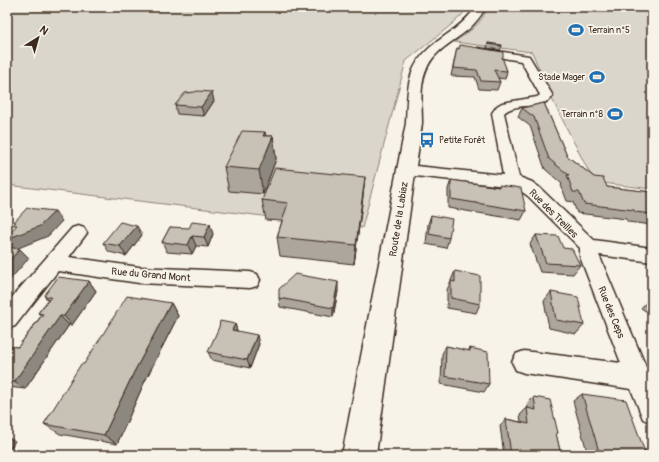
<svg xmlns="http://www.w3.org/2000/svg" width="659" height="462" viewBox="0 0 659 462" font-family="Pangolin,sans-serif">
<rect width="100%" height="100%" fill="#f7f3e8"/>
<filter id="ink" filterUnits="userSpaceOnUse"><feTurbulence type="fractalNoise" baseFrequency=".025" numOctaves="2"/><feDisplacementMap in="SourceGraphic" scale="8" xChannelSelector="R" yChannelSelector="G"/><feConvolveMatrix kernelMatrix="1 2 1 2 8 2 1 2 1" color-interpolation-filters="sRGB"/></filter>
<g filter="url(#ink)">
<g fill="#dbd6cb" stroke="#8b8074">
<path d="M7 7H467L462 15 451 25 406 61 362 228 7 185Z"/>
<path d="M488 7H652V189L594 182 553 101 532 52 454 42C469 32 481 25 488 7Z"/>
</g>
<g fill="none" stroke-linecap="round" stroke-linejoin="round">
<g stroke="#3b2a1e" stroke-width="3">
<g id="street">
<path d="M478 48 529 56 553 96C542 111 517 101 504 113L519 177 532 182 540 188 594 240 652 248V262L599 255 646 367 652 368V423L643 419 631 389 524 373 516 370 512 362 516 354 524 351 621 363 580 257V248L528 196 515 187 406 175 401 173 398 170 401 167 406 165 503 175 492 113 497 106 502 103 537 97 540 95 521 61 474 53 473 51Z"/>
<path d="M78 226 84 228 87 233 69 257 139 267 250 272 257 274 260 280 257 286 250 288 139 283 58 271 15 326 7 329V303L72 228Z"/>
</g>
</g>
<g stroke="#3b2a1e" stroke-width="3">
<path id="secondary" d="M476 7H486C482 14 477 21 471 27 457 40 435 49 427 68 419 85 422 105 422 123L376 455H342L406 123C408 83 406 63 442 38 455 29 467 20 476 7Z"/>
</g>
<use href="#street" fill="#f7f3e8" fill-rule="evenodd"/>
<use href="#secondary" fill="#f7f3e8" fill-rule="evenodd"/>
</g>
<g fill="#aca69d" stroke="#3b2a1e">
<path d="M488 43 502 46 500 50 487 48Z"/>
<path d="M457 48 503 57 502 59 507 71 505 79 498 78 500 82 497 90 479 89 475 77 451 76Z"/>
<path d="M214 101 204 116 177 114 175 105Z"/>
<path d="M544 103 567 156 607 187 652 192V225L628 222 626 219 577 213 573 202 567 201 561 185 562 184 545 169 530 126 518 117 522 108Z"/>
<path d="M265 132V136H273L276 159 263 194 229 191 224 167Z"/>
<path d="M451 180 498 187 499 185 526 211 521 220 448 208V189Z"/>
<path d="M363 196 354 264 280 256 277 237 282 221 266 220 262 200Z"/>
<path d="M431 215 449 238 446 248 426 244 428 224Z"/>
<path d="M170 227 213 234 208 247 196 246 192 254 167 252 162 242Z"/>
<path d="M142 235 126 256 109 252 103 243Z"/>
<path d="M536 235 563 248 580 265 573 274 540 272 530 244Z"/>
<path d="M455 271 480 304 476 313 447 308V290Z"/>
<path d="M89 281 96 291 72 325H69L25 389 7 387V346L18 347 41 316 38 313 48 300 44 296Z"/>
<path d="M338 291 333 317 280 307 279 298Z"/>
<path d="M551 292 584 325 576 334 549 328 544 301Z"/>
<path d="M652 296V315L641 308Z"/>
<path d="M171 303 178 316 144 383 117 444 60 434 44 424 84 364Z"/>
<path d="M235 324 237 331 259 344 250 368 212 360 208 352Z"/>
<path d="M446 346 468 351 470 348 489 384 484 392 441 384 442 354Z"/>
<path d="M582 394 646 455H588L573 401Z"/>
<path d="M534 397 558 433 556 434 561 455H504L500 426 506 419 521 422 520 415 527 408H528L527 404Z"/>
</g>
<g fill="#8c877f" stroke="#3b2a1e">
<path d="M212 92 214 101 204 116 201 107Z"/>
<path d="M265 132 267 151 273 136 276 159 263 194 259 170 263 136Z"/>
<path d="M365 177 363 196 354 264 356 245Z"/>
<path d="M55 211 62 221 48 236 11 251 7 247V239Z"/>
<path d="M210 224 213 234 208 247 204 237Z"/>
<path d="M137 226 142 235 126 256 120 246Z"/>
<path d="M192 236 196 246 192 254 188 245Z"/>
<path d="M20 249 29 258 7 283V263Z"/>
<path d="M89 281 96 291 72 325 64 316Z"/>
<path d="M338 282V291L333 317V308Z"/>
<path d="M171 303 178 316 144 383 117 444 104 435 134 372Z"/>
<path d="M60 316 69 325 25 389 14 382Z"/>
<path d="M235 324 238 333 232 330Z"/>
<path d="M257 335 259 344 250 368 247 360Z"/>
<path d="M7 437 15 441 7 454Z"/>
</g>
<g fill="#c8c1b6" stroke="#3b2a1e">
<path d="M488 43 502 45V46L488 44Z"/>
<path d="M460 45 503 52V57H502L507 71 494 70 500 82 481 81 477 70 453 68 457 48 459 49Z"/>
<path d="M197 91 212 92 201 107 175 105 185 93 195 92Z"/>
<path d="M544 103 567 156 594 177 603 178 607 187 652 192V214L635 212 634 210 584 204 579 192H573L567 175H569L549 159 534 117 522 108Z"/>
<path d="M242 131 265 132 263 136H273L259 170 224 167Z"/>
<path d="M275 168 365 177 356 245 277 237 288 203 262 200Z"/>
<path d="M451 180 499 187V185L521 188 526 211 451 199Z"/>
<path d="M27 208 55 211 40 226 7 239V236L17 225H13L16 222H14Z"/>
<path d="M431 215 452 219 449 238 429 234Z"/>
<path d="M120 222 137 226 120 246 103 243Z"/>
<path d="M192 222 210 224 204 237 192 236 188 245 162 242 170 227 189 228Z"/>
<path d="M536 235 558 236 563 248 572 249 580 265 546 263Z"/>
<path d="M7 247 20 249 7 263Z"/>
<path d="M455 271 480 276V304L451 298V281L455 282Z"/>
<path d="M295 274 338 282 333 308 279 298V289Z"/>
<path d="M58 277 89 281 64 316H60L14 382 7 381V346L18 347 43 314 38 313 51 297 44 296Z"/>
<path d="M551 292 578 297 584 325 556 320Z"/>
<path d="M127 296 171 303 134 372 104 435 44 424 81 364H84Z"/>
<path d="M220 321 235 324 232 330 257 335 247 360 208 352 219 327Z"/>
<path d="M446 346 470 351V348L488 352 489 384 445 376Z"/>
<path d="M582 394 626 400 646 455H600Z"/>
<path d="M534 397 550 400 558 433H556L561 455H511L506 419 529 424 527 408 536 410Z"/>
</g>
</g>
<defs>
<g id="stadium-bare" transform="scale(1.2)"><path d="M0-5a6.5 5 0 1 0 0 10a6.5 5 0 1 0 0-10ZM-3.5-1.8h7v3.6h-7Z" fill="#1f6fb2" stroke="#f7f3e8" stroke-width="2.5" paint-order="stroke"/></g>
<g id="bus-bare" transform="scale(1.2)"><path d="M-5-6H5V4H4V6H2V4H-2V6H-4V4H-5ZM-3.5-4V0h7V-4ZM-3.5 1.2v1.5H-2V1.2ZM2 1.2v1.5H3.5V1.2Z" fill="#1f6fb2" stroke="#f7f3e8" stroke-width="2.5" paint-order="stroke"/></g>
</defs>
<g fill-rule="evenodd">
<use href="#stadium-bare" x="576" y="30"/>
<use href="#stadium-bare" x="597" y="77"/>
<use href="#stadium-bare" x="615" y="114"/>
<use href="#bus-bare" x="427" y="140"/>
</g>
<g text-anchor="middle" stroke-width="3.5" stroke-linejoin="round" paint-order="stroke">
<g font-size="9" fill="#3b2a1e" stroke="#f7f3e8" text-anchor="start">
<text x="588" y="33">Terrain n°5</text>
<text x="585" y="80" text-anchor="end">Stade Mager</text>
<text x="603" y="117" text-anchor="end">Terrain n°8</text>
<text x="439" y="143">Petite Forêt</text>
</g>
<g font-size="10" fill="#3b2a1e" stroke="#f7f3e8">
<text transform="translate(554 213) rotate(45)" y="4">Rue des Treilles</text>
<text transform="translate(398 219) rotate(-81)" y="4">Route de la Labiaz</text>
<text transform="translate(151 274) rotate(5)" y="4">Rue du Grand Mont</text>
<text transform="translate(612 312) rotate(68)" y="4">Rue des Ceps</text>
</g>
</g>
<rect width="659" height="462" fill="none" stroke="#f7f3e8" stroke-width="24"/>
<rect x="12" y="12" width="635" height="438" fill="none" stroke="#3b2a1e" stroke-width="1.5" filter="url(#ink)"/>
<g transform="translate(38 38) rotate(37)" stroke="#f7f3e8" stroke-width="3" paint-order="stroke">
<path d="M0-3L7 15L0 10L-7 15Z" fill="#3b2a1e"/>
<text y="-6" font-size="11" font-weight="bold" text-anchor="middle" fill="#3b2a1e">N</text>
</g>
</svg>
